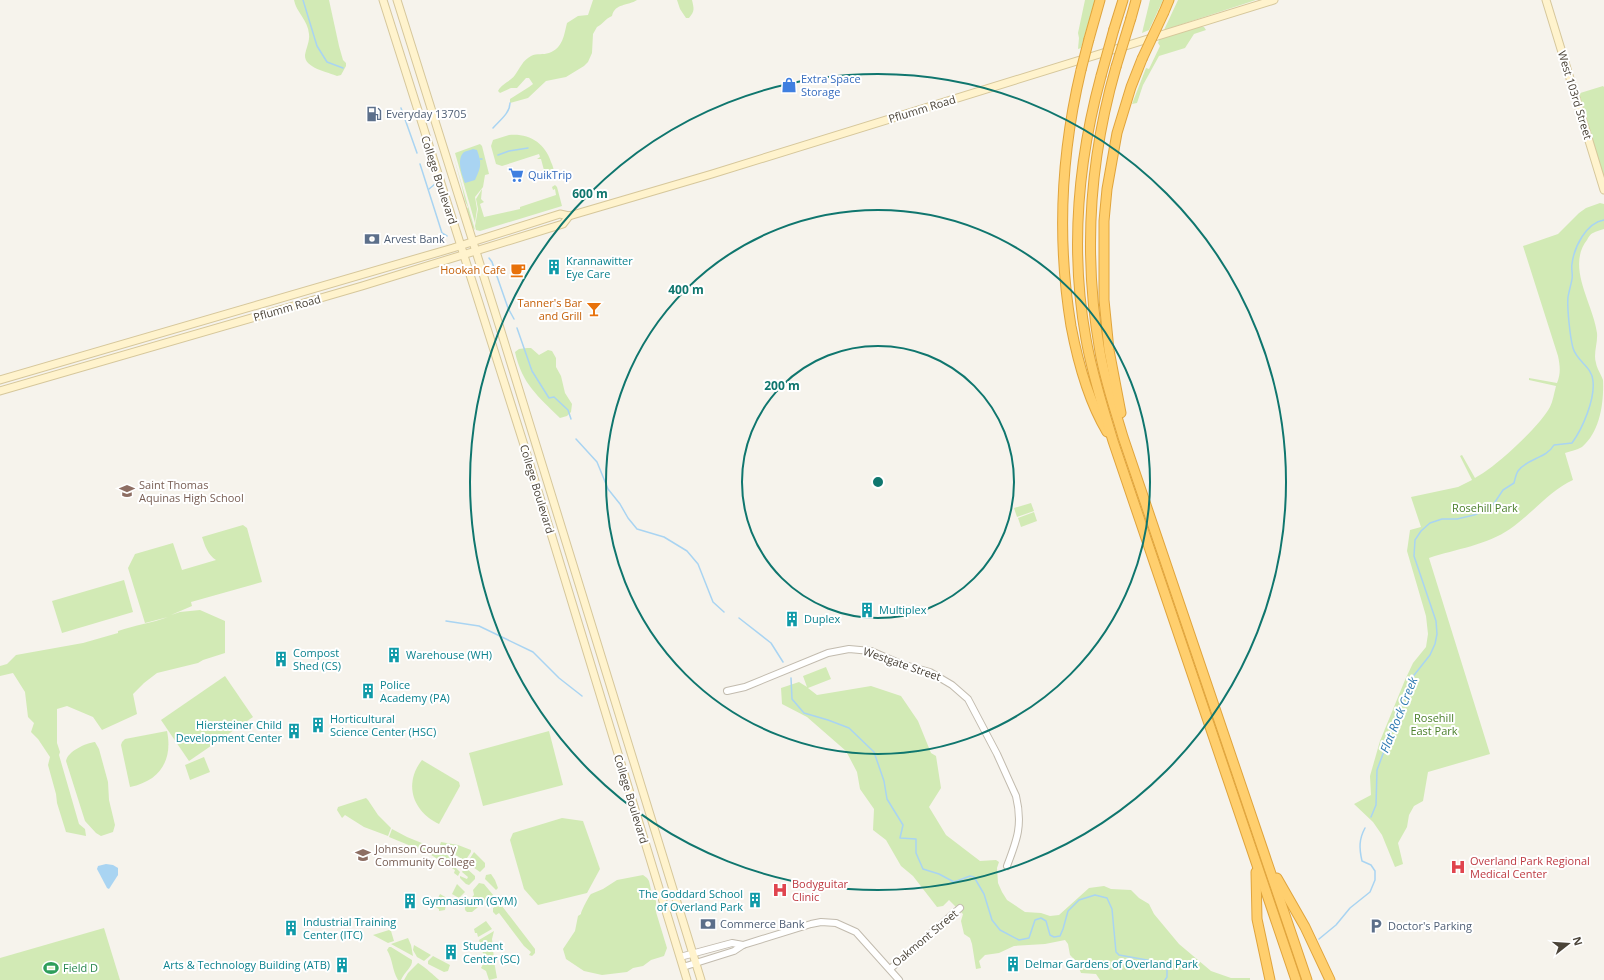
<svg xmlns="http://www.w3.org/2000/svg" width="1604" height="980" viewBox="0 0 1604 980" font-family="'Open Sans',sans-serif">
<rect width="100%" height="100%" fill="#f6f3ec"/>
<g fill="#d2eab5">
<path d="M294 0H329L339 46 343 60 346 63V66L341 75 337 76C328 72 304 68 305 55 306 48 310 41 309 34 308 20 296 12 294 0Z"/>
<path d="M593 0H637C628 6 615 3 612 16 605 19 603 24 597 27L593 34 592 53 588 62 584 66 566 77 546 81 528 98 510 103V99L529 87 533 84 529 78H526L517 88H511L500 93 498 91C502 83 510 82 515 75 521 67 522 61 531 56 537 53 543 55 549 53 563 48 564 35 567 23L578 16 588 15Z"/>
<path d="M677 0H692C694 9 695 11 689 18H686L680 9Z"/>
<path d="M1085 0H1095L1081 48 1078 49 1079 38 1078 33Z"/>
<path d="M1150 0H1163L1149 30 1142 33Z"/>
<path d="M1178 0H1256L1164 30Z"/>
<path d="M1200 26 1204 27 1206 30 1194 34 1185 48 1159 56 1143 85 1137 103 1132 104 1146 68 1149 69 1160 46 1158 43 1160 38Z"/>
<path d="M1603 86 1604 87V181L1577 94Z"/>
<path d="M509 135C529 133 545 143 551 162 553 166 554 170 554 174L543 176 545 174 541 159H537L540 157 539 154 502 166 496 164 491 146 493 140Z"/>
<path d="M480 144 482 146 489 174 485 175 483 187 475 197 477 209 475 223 455 153Z"/>
<path d="M453 154 475 230 472 227 467 209 468 207 465 201 462 187Z"/>
<path d="M555 185 557 187 562 206 480 231 476 230 475 226 478 209 476 199 482 189 481 199 484 202 480 204 484 217 520 209V207L556 195 555 189 553 190 552 187Z"/>
<path d="M1600 203 1604 204V229C1601 230 1596 231 1593 233 1590 234 1588 238 1587 240 1566 267 1593 303 1597 333 1598 343 1593 354 1596 363 1597 369 1601 374 1603 380 1604 403 1600 432 1582 447 1577 450 1570 451 1565 453L1573 480C1549 491 1532 514 1510 529 1487 545 1456 549 1429 558L1490 754 1428 772 1423 801 1414 806 1409 815 1407 827 1398 843 1403 864 1395 867 1382 835 1373 822 1354 804 1371 795 1370 776 1380 741 1405 680 1413 663 1426 647 1428 634 1426 616 1407 551 1410 530 1421 527 1411 497 1458 487 1472 480 1460 456 1462 455 1475 478C1495 468 1539 427 1550 407 1553 401 1554 393 1556 386L1529 380V378L1557 383C1561 373 1560 366 1558 356L1523 246 1558 234 1579 213 1586 208Z"/>
<path d="M527 348H531L539 355 548 350 552 351 556 358V367L561 376 565 393 572 404 571 412 567 416 560 418C538 396 522 384 515 352L519 349Z"/>
<path d="M1031 503 1034 511 1017 517 1014 508Z"/>
<path d="M1034 512 1037 521 1021 527 1018 518Z"/>
<path d="M243 525 247 528 262 582 191 602 192 606 171 615 180 612 200 610 225 621V653L203 660 198 663 157 673 144 683 133 694 137 714 102 730 93 717 67 706 57 709V743L60 752 59 755 79 824 85 829 86 836 66 832 57 803 56 794 48 765 50 757 38 739 31 732 34 723 28 717 25 692 13 673 0 676V666L7 664 16 655 83 643 118 633V631C135 625 152 623 168 617L145 623 128 568 135 554 173 543 182 570 216 560C208 555 205 546 202 537Z"/>
<path d="M124 580 133 612 62 633 52 601Z"/>
<path d="M826 667 831 679 808 688 817 695 871 686 901 696 918 721 931 753 936 756 941 788 929 807 946 835 980 861 996 860 999 862 997 868 998 883 1002 892 1007 900 1025 912 1041 913 1050 916 1059 915 1089 888 1104 886 1111 889 1131 890 1139 898 1149 904 1154 914 1179 944 1211 971 1231 978H1250V980H1100L1096 974 1081 973 1076 961 1070 955 1068 944 1065 940 1045 944 1014 946 999 953 985 955 979 961 981 968 976 969 972 944 970 938 964 934 961 921 963 914 949 900 943 906 937 907 913 876 901 866 886 840 873 830 874 809 860 789 857 772 846 751 807 717 782 704 781 688 799 682 807 687 803 676Z"/>
<path d="M225 676 253 717 189 761 161 720Z"/>
<path d="M167 731C173 760 160 781 130 787L121 745 122 742 125 739Z"/>
<path d="M549 731 563 785 483 806 469 753Z"/>
<path d="M95 742 99 749 108 782 109 800 115 825 113 832 101 836 96 833 85 821 66 761C68 751 86 743 95 742Z"/>
<path d="M204 757 210 772 190 780 185 765Z"/>
<path d="M422 760 459 782 460 786 439 824C413 812 403 784 422 760Z"/>
<path d="M366 798 368 800 378 815 391 828 388 836 364 827 345 815 342 818 337 810 338 807Z"/>
<path d="M562 818 583 821 600 869 587 893 538 905 524 889 510 840 513 833Z"/>
<path d="M392 829 407 837 439 850 463 865V867L456 864 454 866 460 872 458 876 454 873 455 870 428 853 389 837Z"/>
<path d="M441 842 458 845 471 850V852L465 861 440 845Z"/>
<path d="M474 852 485 863V867L480 872 467 863Z"/>
<path d="M465 867 475 876V879L469 885 466 884 460 878V876L467 879 468 877 462 872Z"/>
<path d="M491 874 495 880 498 888 496 890 485 879 486 875Z"/>
<path d="M643 875 647 878 649 881 652 894 656 901V912L667 948 664 956 651 960 643 966 633 968 627 972 602 975 584 971 566 959 563 949 575 931 578 916 581 914C581 911 589 896 591 894L603 889 617 880Z"/>
<path d="M479 883 484 884 494 896V900L490 903 488 899 472 912H467L465 910V905L474 895 473 890Z"/>
<path d="M457 884 465 892 459 898 452 894Z"/>
<path d="M440 894 447 898 445 910 439 911V909L434 906Z"/>
<path d="M498 905 502 906 535 949V953L532 956 529 955 531 952 524 946 499 913 496 915 493 912V908Z"/>
<path d="M486 921 492 929 478 937 477 933H475L474 929Z"/>
<path d="M104 928 120 980H0V958Z"/>
<path d="M389 930 391 931 394 941 388 943 373 935Z"/>
<path d="M494 931 492 939 494 959 485 960 479 940Z"/>
<path d="M408 938 411 945 413 956 391 944Z"/>
<path d="M414 945 431 955 424 961 417 957 413 950Z"/>
<path d="M389 947H391L412 960C413 967 404 972 401 980H398C392 970 393 960 387 950Z"/>
<path d="M433 956 450 965 448 971 444 972 428 964V961Z"/>
<path d="M494 961 497 978 489 980 486 971 481 968 484 962Z"/>
<path d="M418 963C421 964 436 977 439 980H404L408 973Z"/>
</g>
<g fill="#a9d4f2">
<path d="M473 149 477 150C482 164 481 167 475 180L465 183C462 175 456 159 464 152 466 151 471 150 473 149Z"/>
<path d="M106 864 113 865 118 868V875L109 889 107 888 97 869 98 866Z"/>
</g>
<g fill="none" stroke-linecap="round" stroke-linejoin="round">
<g stroke="#a9d4f2" stroke-width="1.5">
<path d="M303 0 317 46 327 62 343 68"/>
<path d="M401 108 417 153"/>
<path d="M493 128C500 120 510 113 510 103"/>
<path d="M498 155 509 151 528 148"/>
<path d="M480 159H482"/>
<path d="M420 164 442 233 447 236"/>
<path d="M429 189 435 184"/>
<path d="M489 258 492 262 508 308 514 319"/>
<path d="M517 328 532 371 549 398 554 397 568 410 571 419"/>
<path d="M576 439 597 462 608 489 620 504 628 518 637 529 664 537 687 551 698 564 713 602 724 612"/>
<path d="M739 618 771 643 783 662"/>
<path d="M446 621 479 626 533 652 559 678 582 696"/>
<path d="M791 678 792 699 804 713 828 720 849 728 874 752 884 781 887 799 903 825 900 838 916 839V853L923 869 939 874 954 882 970 876 974 877 984 894 992 920 1000 930 1019 940 1029 938 1035 920 1041 918 1046 921 1050 935 1054 937 1060 936 1063 929 1068 911 1079 900 1095 895 1107 898 1112 909 1116 952 1119 955 1164 963 1167 965V977L1165 980"/>
<path d="M1371 817 1376 805 1377 770 1411 679 1430 655 1435 644 1437 634 1436 621 1414 556 1415 540 1421 531 1430 523 1442 519H1457L1474 515 1491 508 1503 490 1514 483C1515 479 1516 474 1518 471 1527 458 1546 459 1554 445L1572 443C1583 428 1595 399 1593 381 1592 366 1577 362 1573 348 1570 337 1567 308 1568 297 1569 291 1571 285 1572 279 1573 274 1571 269 1572 264 1574 247 1586 223 1604 220"/>
<path d="M1319 939 1336 925 1350 908 1370 892 1375 880V871L1371 865 1362 861C1359 848 1359 839 1365 828"/>
</g>
<g stroke="#c2bbae" stroke-width="8">
<g id="tertiary">
<path d="M727 691 745 687 828 653 849 649 871 651 901 664 930 672 952 685 968 699 997 754 1016 796C1023 825 1017 840 1007 866"/>
<path d="M680 957 732 943 743 945"/>
<path d="M683 967 734 951 743 945 811 924 821 922 836 923 856 932 899 980"/>
<path d="M890 969 960 908"/>
</g>
</g>
<g stroke="#d6c79b" stroke-width="9">
<g id="secondary">
<path d="M383 0 524 445 687 980"/>
<path d="M397 0 500 328 701 980"/>
<path d="M1546 0 1604 190"/>
<path d="M0 380 453 248 560 214 569 216 712 174 1274 0"/>
<path d="M0 391 362 286 563 224 569 216"/>
</g>
</g>
<g stroke="#e0a43c" stroke-width="11">
<g id="motorway">
<path d="M1164 12 1169 0"/>
<path d="M1131 18 1136 0"/>
<path d="M1114 29 1123 0"/>
<path d="M1089 39 1100 0"/>
<path d="M1116 67C1089 161 1083 256 1100 352 1105 381 1115 409 1123 437L1307 980"/>
<path d="M1081 70C1061 154 1057 241 1071 326 1078 363 1088 400 1107 432"/>
<path d="M1101 76C1078 161 1070 251 1086 339 1092 374 1103 407 1113 441L1296 980"/>
<path d="M1121 413 1109 350 1104 300V221L1107 189 1117 133 1131 87 1142 59"/>
<path d="M1256 872 1257 919 1270 980"/>
<path d="M1277 878 1305 927 1330 980"/>
</g>
</g>
<use href="#tertiary" stroke="#fff" stroke-width="6"/>
<use href="#secondary" stroke="#fff3cd" stroke-width="7"/>
<use href="#motorway" stroke="#ffcf6e" stroke-width="9"/>
<g stroke="#e0a43c" stroke-width="11" stroke-linecap="butt">
<g id="motorway-bridge">
<path d="M1142 59 1164 12"/>
<path d="M1116 67 1131 18"/>
<path d="M1081 70 1089 39"/>
<path d="M1101 76 1114 29"/>
</g>
</g>
<use href="#motorway-bridge" stroke="#ffcf6e" stroke-width="9"/>
</g>
<g fill="none" stroke="#0f766e" stroke-width="2">
<circle cx="878" cy="482" r="136"/>
<circle cx="878" cy="482" r="272"/>
<circle cx="878" cy="482" r="408"/>
</g>
<defs>
<g id="shop-bare" transform="scale(1.2)"><path d="M-5-2.5h2.3a2.7 3.5 0 0 1 5.4 0H5L5.5 6h-11ZM-1.5-2.5h3a1.5 2.3 0 0 0-3 0Z" fill="#3f7fe0" stroke="#fff" stroke-width="2.5" paint-order="stroke"/></g>
<g id="fuel-bare" transform="scale(1.2)"><path d="M-5.5-6h7V0h2V4h1.3V-2.5L3-4.5l.8-.8L6-3V5H2.5V1h-1V6h-7ZM-4.2-4.7v3.2H.2V-4.7Z" fill="#5c6f8a" stroke="#fff" stroke-width="2.5" paint-order="stroke"/></g>
<g id="supermarket-bare" transform="scale(1.2)"><path d="M-6-5.5h2.5l.6 2H6L4.5 2H-2.5L-4.4-4H-6ZM-1.5 3.2a1.3 1.3 0 1 0 .1 0ZM3 3.2a1.3 1.3 0 1 0 .1 0Z" fill="#3f7fe0" stroke="#fff" stroke-width="2.5" paint-order="stroke"/></g>
<g id="bank-bare" transform="scale(1.2)"><path d="M-6-4H6V4H-6ZM0-2.3a2.3 2.3 0 1 0 0 4.6a2.3 2.3 0 1 0 0-4.6Z" fill="#5c6f8a" stroke="#fff" stroke-width="2.5" paint-order="stroke"/></g>
<g id="building-bare" transform="scale(1.2)"><path d="M-4-6H4V6H1V3H-1V6H-4ZM-2.5-4.3h1.7v1.8h-1.7ZM.8-4.3h1.7v1.8H.8ZM-2.5-1h1.7V.8h-1.7ZM.8-1h1.7V.8H.8Z" fill="#0f9aa8" stroke="#fff" stroke-width="2.5" paint-order="stroke"/></g>
<g id="cafe-bare" transform="scale(1.2)"><path d="M-5.5-4.5H6V0H3Q3 3.5 0 3.5H-2.5Q-5.5 3.5-5.5 0ZM3-3.2v2h1.7v-2ZM-6 4.5H4V6H-6Z" fill="#e8710a" stroke="#fff" stroke-width="2.5" paint-order="stroke"/></g>
<g id="bar-bare" transform="scale(1.2)"><path d="M-6-5H6L.8 .8V4.5H3.5V6h-7V4.5H-.8V.8Z" fill="#e8710a" stroke="#fff" stroke-width="2.5" paint-order="stroke"/></g>
<g id="school-bare" transform="scale(1.2)"><path d="M0-5L7-2L0 1L-7-2ZM-4 1L0 2.5L4 1V4Q0 6-4 4Z" fill="#8d6e63" stroke="#fff" stroke-width="2.5" paint-order="stroke"/></g>
<g id="university-bare" transform="scale(1.2)"><path d="M0-5L7-2L0 1L-7-2ZM-4 1L0 2.5L4 1V4Q0 6-4 4Z" fill="#8d6e63" stroke="#fff" stroke-width="2.5" paint-order="stroke"/></g>
<g id="hospital-bare" transform="scale(1.2)"><path d="M-5-5h3v3.5h4V-5h3V5h-3V1.5h-4V5h-3Z" fill="#e0444e" stroke="#fff" stroke-width="2.5" paint-order="stroke"/></g>
<g id="parking-bare" transform="scale(1.2)"><path d="M-3.5-5.5H1a3.5 3.5 0 0 1 0 7H-1V5.5H-3.5ZM-1-3.4V-.6H.8a1.4 1.4 0 0 0 0-2.8Z" fill="#5c6f8a" stroke="#fff" stroke-width="2.5" paint-order="stroke"/></g>
<g id="stadium-bare" transform="scale(1.2)"><path d="M0-5a6.5 5 0 1 0 0 10a6.5 5 0 1 0 0-10ZM-3.5-1.8h7v3.6h-7Z" fill="#2e9e5b" stroke="#fff" stroke-width="2.5" paint-order="stroke"/></g>
</defs>
<g fill-rule="evenodd">
<use href="#shop-bare" x="789" y="85"/>
<use href="#fuel-bare" x="374" y="114"/>
<use href="#supermarket-bare" x="516" y="175"/>
<use href="#bank-bare" x="372" y="239"/>
<use href="#building-bare" x="554" y="267"/>
<use href="#cafe-bare" x="518" y="270"/>
<use href="#bar-bare" x="594" y="309"/>
<use href="#school-bare" x="127" y="491"/>
<use href="#building-bare" x="867" y="610"/>
<use href="#building-bare" x="792" y="619"/>
<use href="#building-bare" x="394" y="655"/>
<use href="#building-bare" x="281" y="659"/>
<use href="#building-bare" x="368" y="691"/>
<use href="#building-bare" x="318" y="725"/>
<use href="#building-bare" x="294" y="731"/>
<use href="#university-bare" x="363" y="855"/>
<use href="#hospital-bare" x="1458" y="867"/>
<use href="#hospital-bare" x="780" y="890"/>
<use href="#building-bare" x="755" y="900"/>
<use href="#building-bare" x="410" y="901"/>
<use href="#bank-bare" x="708" y="924"/>
<use href="#parking-bare" x="1376" y="926"/>
<use href="#building-bare" x="291" y="928"/>
<use href="#building-bare" x="451" y="952"/>
<use href="#building-bare" x="1013" y="964"/>
<use href="#building-bare" x="342" y="965"/>
<use href="#stadium-bare" x="51" y="968"/>
</g>
<g text-anchor="middle" stroke-width="4" stroke-linejoin="round" paint-order="stroke">
<g font-size="11" fill="#366cbe" stroke="#fff" text-anchor="start">
<text x="801" y="83">Extra Space<tspan x="801" dy="13">Storage</tspan></text>
<text x="528" y="179">QuikTrip</text>
</g>
<g font-size="11" fill="#4b4439" stroke="#fff">
<text transform="translate(1575 95) rotate(73)" y="4">West 103rd Street</text>
<text transform="translate(922 109) rotate(-17)" y="4">Pflumm Road</text>
<text transform="translate(439 180) rotate(72)" y="4">College Boulevard</text>
<text transform="translate(287 308) rotate(-16)" y="4">Pflumm Road</text>
<text transform="translate(537 489) rotate(73)" y="4">College Boulevard</text>
<text transform="translate(902 664) rotate(19)" y="4">Westgate Street</text>
<text transform="translate(631 799) rotate(73)" y="4">College Boulevard</text>
<text transform="translate(925 938) rotate(-40)" y="4">Oakmont Street</text>
</g>
<g font-size="11" fill="#4e5e75" stroke="#fff" text-anchor="start">
<text x="386" y="118">Everyday 13705</text>
<text x="384" y="243">Arvest Bank</text>
<text x="720" y="928">Commerce Bank</text>
<text x="1388" y="930">Doctor's Parking</text>
</g>
<g font-size="11" fill="#0d838f" stroke="#fff" text-anchor="start">
<text x="566" y="265">Krannawitter<tspan x="566" dy="13">Eye Care</tspan></text>
<text x="879" y="614">Multiplex</text>
<text x="804" y="623">Duplex</text>
<text x="293" y="657">Compost<tspan x="293" dy="13">Shed (CS)</tspan></text>
<text x="406" y="659">Warehouse (WH)</text>
<text x="380" y="689">Police<tspan x="380" dy="13">Academy (PA)</tspan></text>
<text x="330" y="723">Horticultural<tspan x="330" dy="13">Science Center (HSC)</tspan></text>
<text x="282" y="729" text-anchor="end">Hiersteiner Child<tspan x="282" dy="13">Development Center</tspan></text>
<text x="743" y="898" text-anchor="end">The Goddard School<tspan x="743" dy="13">of Overland Park</tspan></text>
<text x="422" y="905">Gymnasium (GYM)</text>
<text x="303" y="926">Industrial Training<tspan x="303" dy="13">Center (ITC)</tspan></text>
<text x="463" y="950">Student<tspan x="463" dy="13">Center (SC)</tspan></text>
<text x="1025" y="968">Delmar Gardens of Overland Park</text>
<text x="330" y="969" text-anchor="end">Arts &amp; Technology Building (ATB)</text>
</g>
<g font-size="11" fill="#c56008" stroke="#fff" text-anchor="end">
<text x="506" y="274">Hookah Cafe</text>
<text x="582" y="307">Tanner's Bar<tspan x="582" dy="13">and Grill</tspan></text>
</g>
<g font-size="11" fill="#785e54" stroke="#fff" text-anchor="start">
<text x="139" y="489">Saint Thomas<tspan x="139" dy="13">Aquinas High School</tspan></text>
<text x="375" y="853">Johnson County<tspan x="375" dy="13">Community College</tspan></text>
</g>
<g font-size="11" fill="#4a7f2a" stroke="#fff">
<text x="1485" y="512">Rosehill Park</text>
<text x="1434" y="722">Rosehill<tspan x="1434" dy="13">East Park</tspan></text>
</g>
<g font-size="11" fill="#be3a42" stroke="#fff" text-anchor="start">
<text x="1470" y="865">Overland Park Regional<tspan x="1470" dy="13">Medical Center</tspan></text>
<text x="792" y="888">Bodyguitar<tspan x="792" dy="13">Clinic</tspan></text>
</g>
<g font-size="11" fill="#27864d" stroke="#fff" text-anchor="start">
<text x="63" y="972">Field D</text>
</g>
<g font-size="12" font-style="italic" fill="#2e7ab2" stroke="#fff">
<text transform="translate(1399 715) rotate(-68)" y="4">Flat Rock Creek</text>
</g>
</g>
<circle cx="878" cy="482" r="6" fill="#0f766e" stroke="#fff" stroke-width="2"/>
<g font-size="12" text-anchor="middle" font-weight="bold" fill="#0f766e" stroke="#fff" stroke-width="4" stroke-linejoin="round" paint-order="stroke">
<text x="590" y="198">600 m</text>
<text x="686" y="294">400 m</text>
<text x="782" y="390">200 m</text>
</g>
<g transform="translate(1568 944) rotate(73)" stroke="#ffffff" stroke-width="3" paint-order="stroke">
<path d="M0-3L7 15L0 10L-7 15Z" fill="#4b4439"/>
<text y="-6" font-size="11" font-weight="bold" text-anchor="middle" fill="#4b4439">N</text>
</g>
</svg>
